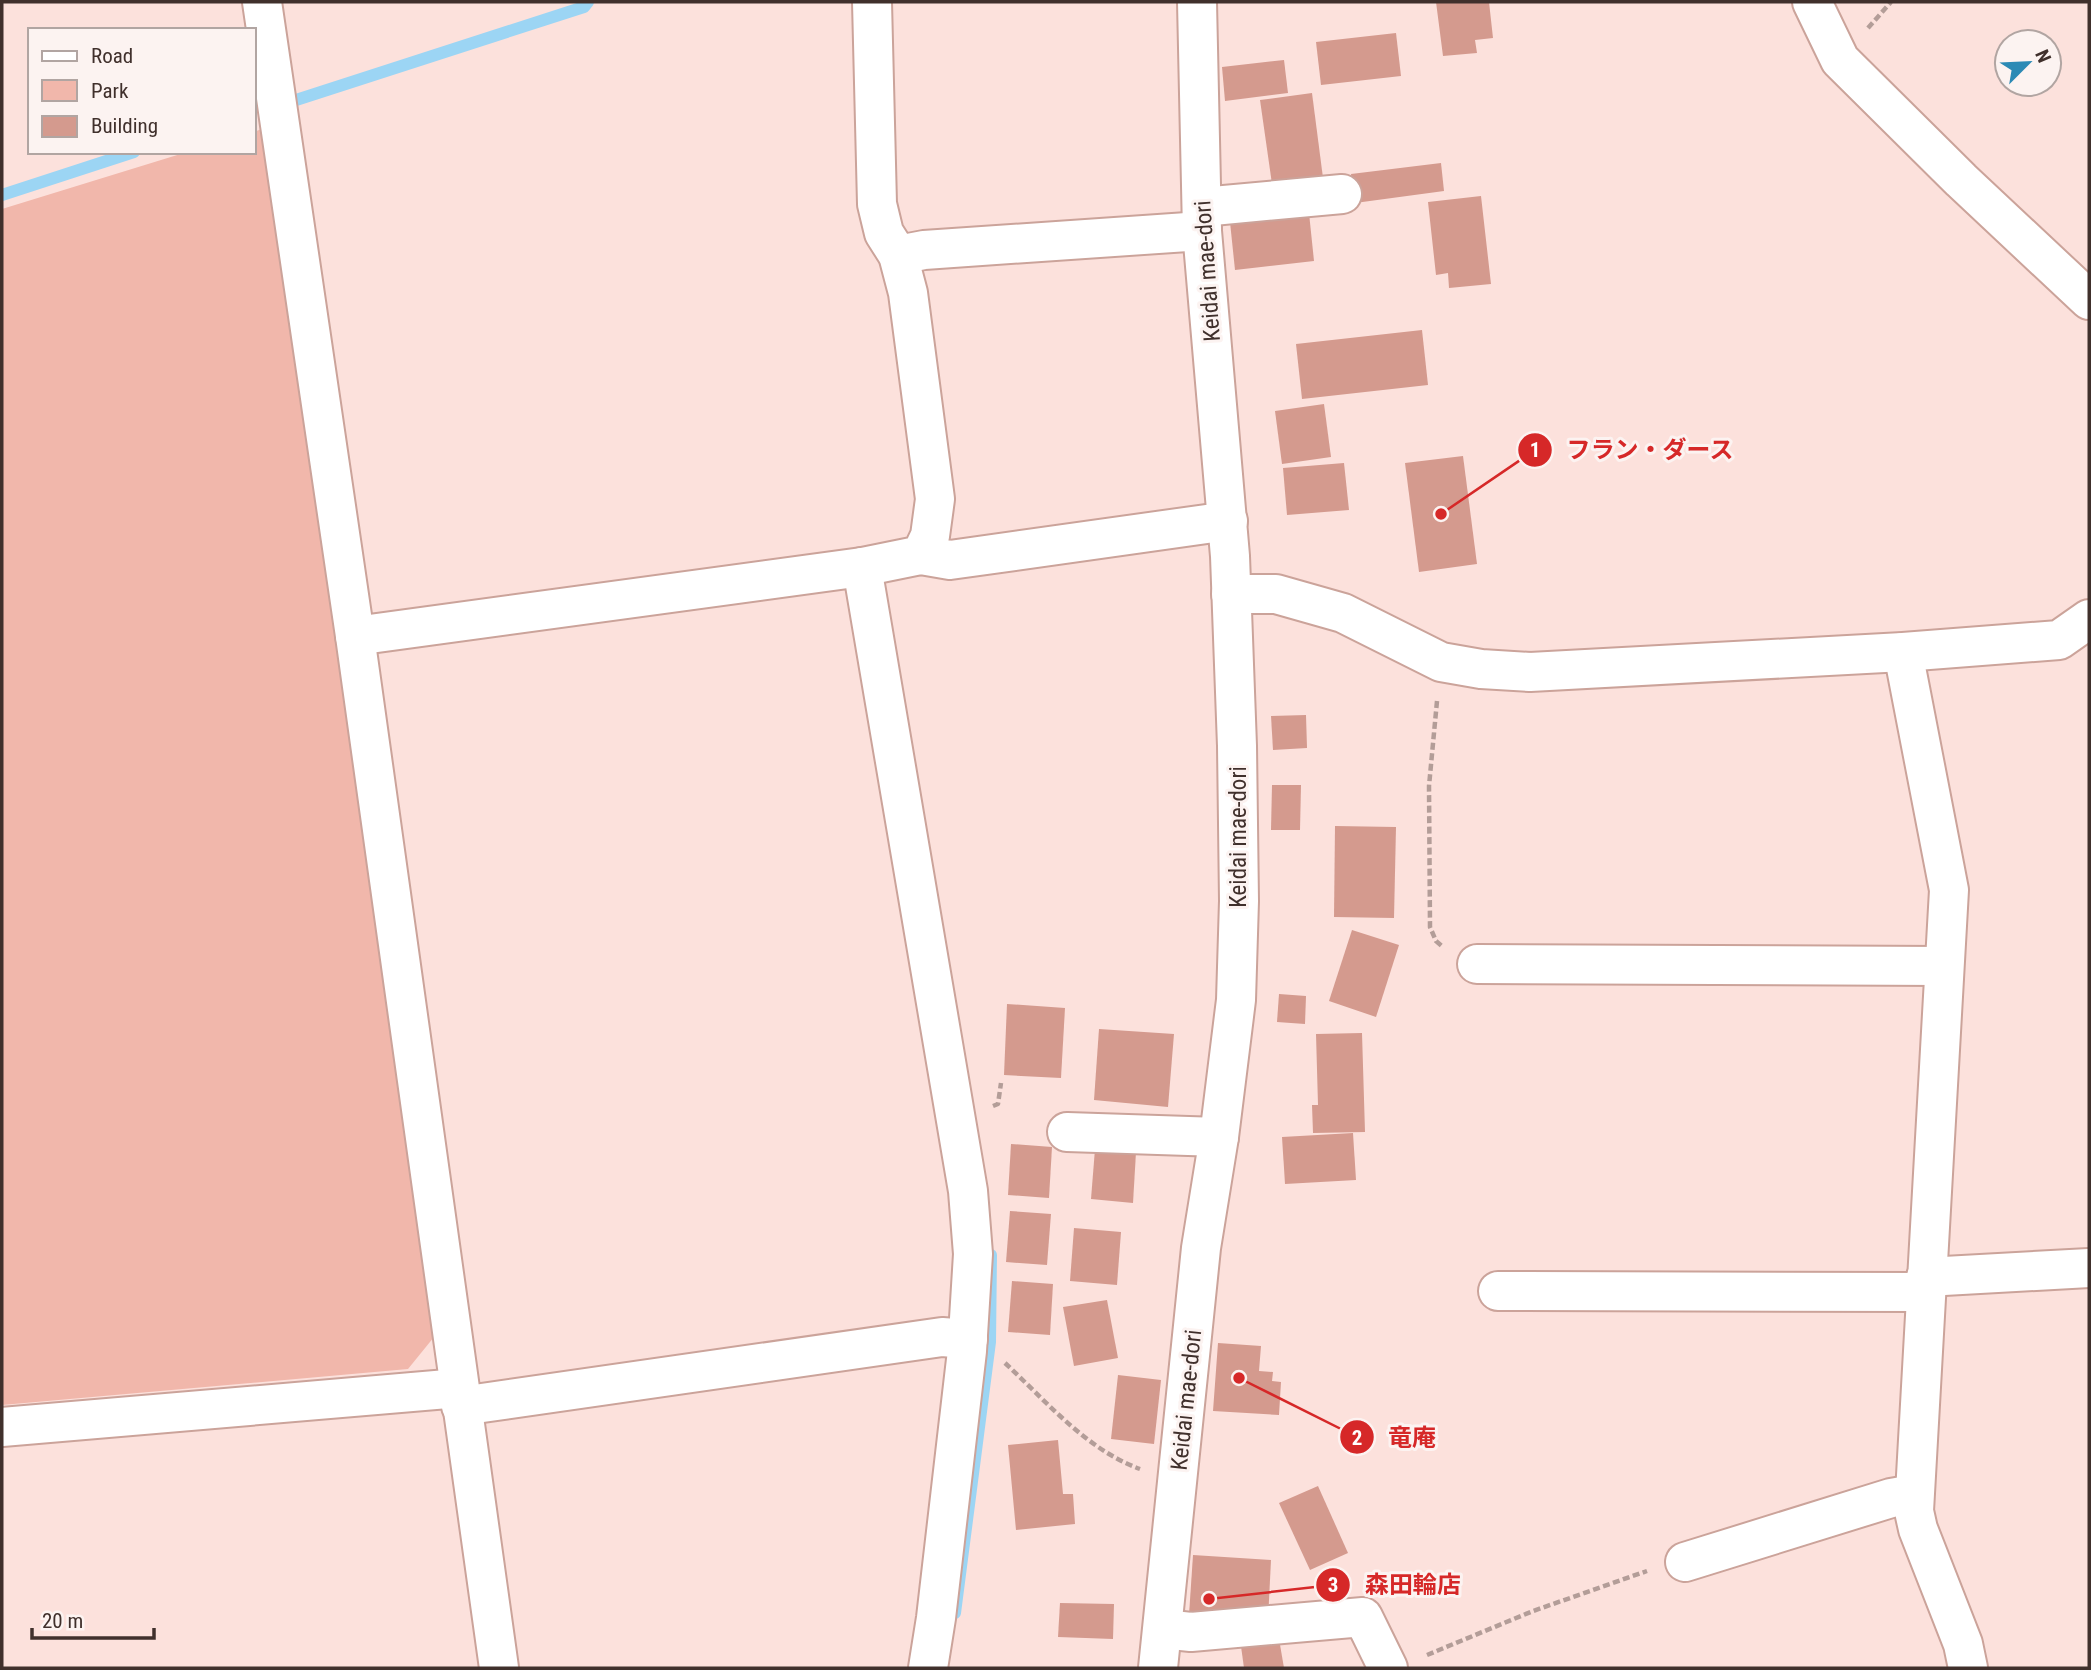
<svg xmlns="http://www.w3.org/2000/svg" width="2091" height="1670" viewBox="0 0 2091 1670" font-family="'Roboto Condensed','Noto Sans JP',sans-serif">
<rect width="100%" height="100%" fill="#fce1dc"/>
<path fill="#f1b7ab" d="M264 128 434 1337 408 1369 2 1405V209L187 152H254V132Z"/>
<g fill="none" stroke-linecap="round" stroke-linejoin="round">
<g stroke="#9cd5f4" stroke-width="12">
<path d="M293 101 584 7 588 2"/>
<path d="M2 195 134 152"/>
<path d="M955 1613 990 1342 991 1255"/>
</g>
</g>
<g fill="#d49a8e">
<path d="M1436 2H1489L1493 38 1475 40 1477 53 1443 56Z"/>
<path d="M1396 33 1401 76 1321 85 1316 42Z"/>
<path d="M1284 60 1288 93 1225 101 1222 67Z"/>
<path d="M1312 93 1323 178 1272 184 1260 100Z"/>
<path d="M1441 163 1444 191 1355 203 1351 174Z"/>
<path d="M1481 196 1491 284 1449 288 1448 273 1436 275 1428 202Z"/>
<path d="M1309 213 1314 261 1235 270 1230 222Z"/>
<path d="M1422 330 1428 385 1302 399 1296 344Z"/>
<path d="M1324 404 1331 457 1282 464 1275 411Z"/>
<path d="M1463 456 1477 564 1419 572 1405 463Z"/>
<path d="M1344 463 1349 510 1287 515 1283 468Z"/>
<path d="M1306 715 1307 748 1273 750 1271 716Z"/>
<path d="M1272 785H1301L1300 830H1271Z"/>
<path d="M1335 826 1396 827 1394 918 1334 917Z"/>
<path d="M1352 930 1399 945 1376 1017 1329 1001Z"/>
<path d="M1279 994 1306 996 1305 1024 1277 1022Z"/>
<path d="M1007 1004 1065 1008 1061 1078 1004 1075Z"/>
<path d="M1099 1029 1174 1034 1168 1107 1094 1100Z"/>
<path d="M1362 1033 1365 1132 1313 1133 1312 1105H1318L1316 1034Z"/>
<path d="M1353 1133 1356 1180 1285 1184 1282 1137Z"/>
<path d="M1011 1144 1052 1147 1049 1198 1008 1195Z"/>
<path d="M1095 1149 1136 1152 1133 1203 1091 1199Z"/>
<path d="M1010 1211 1051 1214 1047 1265 1006 1262Z"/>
<path d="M1074 1228 1121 1232 1117 1285 1070 1281Z"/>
<path d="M1012 1281 1053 1284 1050 1335 1008 1332Z"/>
<path d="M1107 1300 1118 1358 1074 1366 1063 1307Z"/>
<path d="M1218 1343 1261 1346 1259 1371 1273 1372 1272 1381 1281 1382 1279 1415 1213 1411Z"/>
<path d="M1118 1375 1161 1380 1154 1444 1111 1439Z"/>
<path d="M1058 1440 1063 1494H1073L1075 1524 1016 1530 1008 1445Z"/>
<path d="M1318 1486 1348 1553 1310 1570 1279 1503Z"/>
<path d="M1193 1555 1271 1560 1268 1620 1189 1615Z"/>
<path d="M1060 1603 1114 1604 1113 1639 1058 1637Z"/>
<path d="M1278 1633 1284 1668H1244L1240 1639Z"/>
</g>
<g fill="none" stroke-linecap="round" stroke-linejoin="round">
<g stroke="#cba39a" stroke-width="42">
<g id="minor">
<path d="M262 2 355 636 499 1668"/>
<path d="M1812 2 1840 60 1961 180 2089 300"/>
<path d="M1202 207 1342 194"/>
<path d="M898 255 924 250 1202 231"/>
<path d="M921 555 950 560 1228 521"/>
<path d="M862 567 968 1191 973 1254 967 1351 936 1618 928 1668"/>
<path d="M1231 594H1276L1343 613 1441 662 1481 669 1530 672 1903 652 2059 640 2089 619"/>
<path d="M355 636 862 567 921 555 930 536 935 499 908 293 898 255 884 233 877 204 872 2"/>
<path d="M1903 652 1949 890 1914 1511 1918 1529 1963 1644 1968 1668"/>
<path d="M1477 964 1944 966"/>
<path d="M1067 1132 1219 1137"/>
<path d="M1926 1277 2089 1268"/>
<path d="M1498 1291 1926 1292"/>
<path d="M461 1406 942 1337 968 1339"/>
<path d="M2 1427 459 1388"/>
<path d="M1685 1562 1891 1498 1914 1494"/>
<path d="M1163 1629 1191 1632 1363 1617 1388 1668"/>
</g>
</g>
<g stroke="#cba39a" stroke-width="42">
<path id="major" d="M1158 1668 1201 1248 1219 1137 1236 1000 1239 901 1237 746 1230 556 1202 231 1197 2"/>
</g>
<g stroke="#b39d98" stroke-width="4.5" stroke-dasharray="7 3.5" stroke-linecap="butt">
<path d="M1868 28 1891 2"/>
<path d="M1437 701 1429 786 1430 927 1436 941 1443 947"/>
<path d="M993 1106 998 1104 1001 1083"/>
<path d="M1005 1363C1046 1401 1087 1450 1140 1469"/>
<path d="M1427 1655 1533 1611 1647 1571"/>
</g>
<use href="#minor" stroke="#fff" stroke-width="38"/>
<use href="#major" stroke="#fff" stroke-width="38"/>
</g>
<g text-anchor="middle" stroke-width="6" stroke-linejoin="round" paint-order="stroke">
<g font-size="23" fill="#40302c" stroke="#fcf3f1">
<text transform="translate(1207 271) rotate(-94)" y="8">Keidai mae-dori</text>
<text transform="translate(1238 837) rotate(-90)" y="8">Keidai mae-dori</text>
<text transform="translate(1186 1400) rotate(-84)" y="8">Keidai mae-dori</text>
</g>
</g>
<path fill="none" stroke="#d62828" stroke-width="2.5" d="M1441 514L1535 450M1239 1378L1357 1437M1209 1599L1333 1585"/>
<g fill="#d62828" stroke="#fcf3f1" stroke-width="2.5">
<circle cx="1441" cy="514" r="7"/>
<circle cx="1239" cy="1378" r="7"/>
<circle cx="1209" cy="1599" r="7"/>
<circle cx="1535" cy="450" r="18"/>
<circle cx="1357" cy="1437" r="18"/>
<circle cx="1333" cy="1585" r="18"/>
</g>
<g font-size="21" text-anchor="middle" font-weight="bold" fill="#fff">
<text x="1535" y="457">1</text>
<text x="1357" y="1445">2</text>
<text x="1333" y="1592">3</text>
</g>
<g font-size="24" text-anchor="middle" font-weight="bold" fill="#d62828" stroke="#fcf3f1" stroke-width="6" stroke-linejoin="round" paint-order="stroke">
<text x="1650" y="458">フラン・ダース</text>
<text x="1412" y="1446">竜庵</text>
<text x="1413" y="1593">森田輪店</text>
</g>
<rect width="2091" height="1670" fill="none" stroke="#40302c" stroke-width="7"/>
<rect x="28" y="28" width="228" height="126" fill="#fcf3f1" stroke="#b1a5a2" stroke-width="2"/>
<rect x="42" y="51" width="35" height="10" fill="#ffffff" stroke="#b1a5a2" stroke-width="2"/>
<text x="91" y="63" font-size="21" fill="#40302c">Road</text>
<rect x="42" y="80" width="35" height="21" fill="#f1b7ab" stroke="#b1a5a2" stroke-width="2"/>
<text x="91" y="98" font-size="21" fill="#40302c">Park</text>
<rect x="42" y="116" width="35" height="21" fill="#d49a8e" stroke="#b1a5a2" stroke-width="2"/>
<text x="91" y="133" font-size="21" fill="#40302c">Building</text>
<g transform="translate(2028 63) rotate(66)"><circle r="33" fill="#fcf3f1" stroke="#b1a5a2" stroke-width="2"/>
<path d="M0-5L12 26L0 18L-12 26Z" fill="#2c8ab5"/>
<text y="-10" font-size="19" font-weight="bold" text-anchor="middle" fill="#40302c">N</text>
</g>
<path d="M32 1628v10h122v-10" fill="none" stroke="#40302c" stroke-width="3.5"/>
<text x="42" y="1628" font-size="21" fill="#40302c" stroke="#fcf3f1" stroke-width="5" paint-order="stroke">20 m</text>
</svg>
